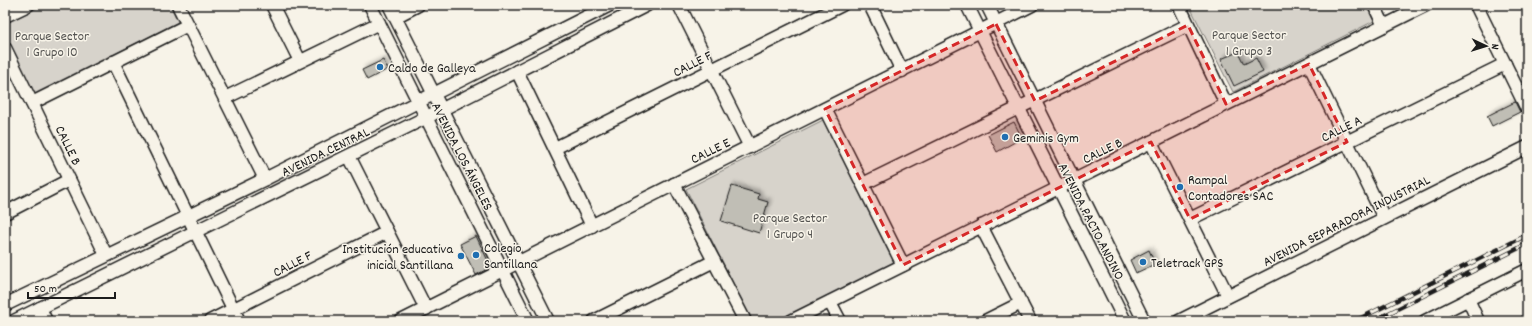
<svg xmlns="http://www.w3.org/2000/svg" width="1532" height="326" viewBox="0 0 1532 326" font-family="Dekko,sans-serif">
<defs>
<filter id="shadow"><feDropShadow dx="3" dy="-3" stdDeviation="2" flood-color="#0004"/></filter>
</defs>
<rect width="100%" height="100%" fill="#f7f3e8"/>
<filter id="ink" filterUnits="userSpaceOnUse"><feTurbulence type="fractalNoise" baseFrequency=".025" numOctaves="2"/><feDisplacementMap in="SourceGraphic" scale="8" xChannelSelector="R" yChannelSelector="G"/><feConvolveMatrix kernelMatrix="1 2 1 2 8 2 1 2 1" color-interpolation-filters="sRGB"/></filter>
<g filter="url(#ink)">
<g fill="#d7d3cb" stroke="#7a7874">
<path d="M43 5H170L178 22 34 95 5 36V24Z"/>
<path d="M1189 5H1366L1374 21 1233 92Z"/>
<path d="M823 120 894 262 777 321H752L686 189Z"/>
</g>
<g fill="#c0beb5" stroke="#1c1c1c" filter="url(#shadow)">
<path d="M1238 52 1244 64 1256 58 1263 72 1234 86 1221 59Z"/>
<path d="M383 60 388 69 367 80 362 70Z"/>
<path d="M1515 102 1520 112 1492 126 1487 116Z"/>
<path d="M1014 122 1022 138 997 152 988 135Z"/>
<path d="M732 186 759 194 758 199 768 202 759 233 721 221Z"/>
<path d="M476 236 491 267 476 275 460 244Z"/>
<path d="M1149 250 1155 264 1136 273 1130 260Z"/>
</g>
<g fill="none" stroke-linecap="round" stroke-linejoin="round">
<g stroke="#1c1c1c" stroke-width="15">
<g id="minor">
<path d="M178 5 265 179"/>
<path d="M272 5 300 61"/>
<path d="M370 5 528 321"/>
<path d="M389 5 548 321"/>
<path d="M679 5 750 147"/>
<path d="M870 5 902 71"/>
<path d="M967 5 1125 321"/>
<path d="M987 5 1144 321"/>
<path d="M1179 5 1226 104"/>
<path d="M1374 5 1384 26"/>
<path d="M1476 5 1527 109"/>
<path d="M5 16 28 5"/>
<path d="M395 17 418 5"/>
<path d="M5 48 106 255"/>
<path d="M113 62 239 321"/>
<path d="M1309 64 1384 218"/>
<path d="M517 71 592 226"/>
<path d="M225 98 379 23"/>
<path d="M32 103 188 25"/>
<path d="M825 109 903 265"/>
<path d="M1151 142 1228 296"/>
<path d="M555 148 842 5"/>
<path d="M349 156 426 309"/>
<path d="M674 184 745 321"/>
<path d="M863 184 1188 25"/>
<path d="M5 213 69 180"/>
<path d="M1190 219 1505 64"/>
<path d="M981 226 1030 321"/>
<path d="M1468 299 1478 321"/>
<path d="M830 302 840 321"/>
<path d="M5 305 265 179 610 5"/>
<path d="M40 308 46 321"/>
<path d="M14 321 427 117 647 5"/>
<path d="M210 321 387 232"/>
<path d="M401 321 1032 5"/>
<path d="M594 321 714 261"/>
<path d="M791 321 1426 5"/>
<path d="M985 321 1021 303"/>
<path d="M1179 321 1527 147"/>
<path d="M1425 321 1527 270"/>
</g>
</g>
<use href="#minor" stroke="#f7f3e8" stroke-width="12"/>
<g stroke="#1c1c1c" stroke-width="4.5">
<g id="rail">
<path d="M1355 321 1527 235"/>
<path d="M1373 321 1527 244"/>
</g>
</g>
<use href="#rail" stroke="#f7f3e8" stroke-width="3" stroke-dasharray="9" stroke-linecap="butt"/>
</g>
</g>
<path fill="#d62828" fill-opacity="0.2" stroke="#d62828" stroke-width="3" stroke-dasharray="8 5" stroke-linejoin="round" d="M996 24 1035 101 1188 25 1226 104 1309 64 1347 142 1190 219 1151 142 903 265 825 109Z"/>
<g fill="#1f6fb2" stroke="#f7f3e8" stroke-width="1.5">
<circle cx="380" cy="67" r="4"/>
<circle cx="1005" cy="137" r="4"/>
<circle cx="1180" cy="187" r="4"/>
<circle cx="476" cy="255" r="4"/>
<circle cx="461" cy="256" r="4"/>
<circle cx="1143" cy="262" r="4"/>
</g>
<g text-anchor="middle" stroke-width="3" stroke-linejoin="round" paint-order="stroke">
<g font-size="14" fill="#545351" stroke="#f7f3e8">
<text x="1249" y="39">Parque Sector<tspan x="1249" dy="16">1 Grupo 3</tspan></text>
<text x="52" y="40">Parque Sector<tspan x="52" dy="16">1 Grupo 10</tspan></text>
<text x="790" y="222">Parque Sector<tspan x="790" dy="16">1 Grupo 4</tspan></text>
</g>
<g font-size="14" fill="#1c1c1c" stroke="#f7f3e8">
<text transform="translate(692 63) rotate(-27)" y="5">CALLE F</text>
<text transform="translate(1341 128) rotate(-26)" y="5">CALLE A</text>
<text transform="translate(69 145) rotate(64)" y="5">CALLE B</text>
<text transform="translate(710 150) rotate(-26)" y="5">CALLE E</text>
<text transform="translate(1102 150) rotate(-26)" y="5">CALLE B</text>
<text transform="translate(325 151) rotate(-26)" y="5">AVENIDA CENTRAL</text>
<text transform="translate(463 156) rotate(63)" y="5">AVENIDA LOS ÁNGELES</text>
<text transform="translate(1346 220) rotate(-27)" y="5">AVENIDA SEPARADORA INDUSTRIAL</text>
<text transform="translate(1092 221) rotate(63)" y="5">AVENIDA PACTO ANDINO</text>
<text transform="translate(292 263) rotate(-27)" y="5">CALLE F</text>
</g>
<g font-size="14" fill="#1c1c1c" stroke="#f7f3e8" text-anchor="start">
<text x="388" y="72">Caldo de Galleya</text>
<text x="1013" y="142">Geminis Gym</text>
<text x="1188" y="184">Rampal<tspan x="1188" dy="16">Contadores SAC</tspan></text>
<text x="484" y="252">Colegio<tspan x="484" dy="16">Santillana</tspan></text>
<text x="453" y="253" text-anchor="end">Institución educativa<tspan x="453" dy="16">inicial Santillana</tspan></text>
<text x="1151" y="267">Teletrack GPS</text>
</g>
</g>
<rect width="1532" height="326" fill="none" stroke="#f7f3e8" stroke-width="20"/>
<rect x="10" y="10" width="1512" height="306" fill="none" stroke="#1c1c1c" stroke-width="1.5" filter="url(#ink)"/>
<g transform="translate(1486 46) rotate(94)" stroke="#f7f3e8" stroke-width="3" paint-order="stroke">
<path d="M0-3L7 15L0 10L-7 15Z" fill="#1c1c1c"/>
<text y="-6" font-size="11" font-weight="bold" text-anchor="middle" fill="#1c1c1c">N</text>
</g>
<path d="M28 292v6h87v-6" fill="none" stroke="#1c1c1c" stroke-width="2"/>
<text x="34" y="292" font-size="12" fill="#1c1c1c" stroke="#f7f3e8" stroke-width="3" paint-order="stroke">50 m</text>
</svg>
